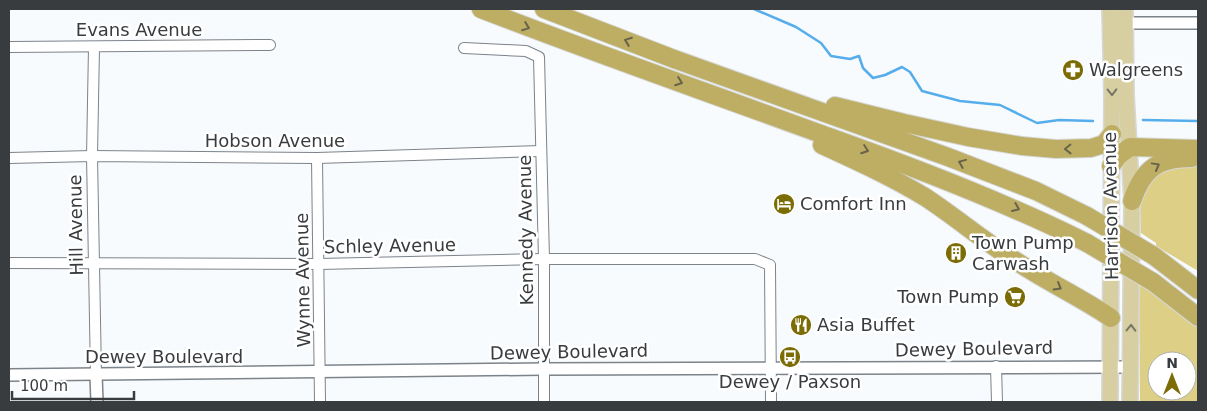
<svg xmlns="http://www.w3.org/2000/svg" width="1207" height="411" viewBox="0 0 1207 411" font-family="'DejaVu Sans',sans-serif">
<rect width="100%" height="100%" fill="#f8fbfe"/>
<g fill="#decf86" fill-rule="evenodd">
<path d="M1198 164V271L1156 246V243L1141 233 1140 205 1145 187 1162 169Z"/>
<path d="M1139 282 1154 291V295L1158 296H1161L1198 327V402H1140ZM1157 361H1187V391H1157Z"/>
</g>
<g fill="none" stroke-linecap="round" stroke-linejoin="round">
<g stroke="#56adeb" stroke-width="2.5">
<path d="M754 9 796 27 821 43 831 56 850 59 859 56 863 68 873 78 885 75 902 67 910 72 922 91 960 101 1000 105 1037 123 1059 120 1093 121"/>
<path d="M1143 120 1198 121"/>
</g>
<g stroke="#7c8389" stroke-width="12">
<g id="minor">
<path d="M9 47 270 45"/>
<path d="M94 47 92 156 96 375"/>
<path d="M464 48 526 51 539 57 544 259V402"/>
<path d="M9 158 92 156 317 158 541 151"/>
<path d="M317 158 320 402"/>
<path d="M9 263 319 264 544 259H755L770 265 771 402"/>
<path d="M996 366 997 402"/>
</g>
</g>
<g stroke="#7c8389" stroke-width="14">
<g id="tertiary">
<path d="M1125 23H1198"/>
<path d="M9 375 543 369 1130 367"/>
<path d="M96 375 97 402"/>
</g>
</g>
<g stroke="#d7d8d8" stroke-width="18">
<g id="primary">
<path d="M1110 9 1112 96 1110 402"/>
<path d="M1125 9 1126 95 1132 201 1130 402"/>
</g>
</g>
<g stroke="#d7d8d8" stroke-width="20">
<g id="motorway">
<path d="M481 9C597 54 715 95 832 138 919 169 1005 202 1087 243"/>
<path d="M544 9 674 59 948 157 1036 191 1087 216"/>
<path d="M835 106 904 123 968 137 1022 146 1056 149 1091 148 1104 144 1112 134"/>
<path d="M822 145C857 161 892 177 925 197 957 218 986 243 1019 263 1049 283 1082 298 1111 318"/>
<path d="M1111 166 1118 156 1130 147 1198 149"/>
<path d="M1132 201C1143 169 1157 158 1192 158"/>
<path d="M1154 256 1198 290"/>
<path d="M1153 282 1198 317"/>
</g>
</g>
<use href="#minor" stroke="#fff" stroke-width="10"/>
<use href="#tertiary" stroke="#fff" stroke-width="11"/>
<use href="#primary" stroke="#d7cea1" stroke-width="15"/>
<use href="#motorway" stroke="#bdae63" stroke-width="18"/>
<g stroke="#d7d8d8" stroke-width="20" stroke-linecap="butt">
<g id="motorway-bridge">
<path d="M1087 216 1154 256"/>
<path d="M1087 243 1153 282"/>
</g>
</g>
<use href="#motorway-bridge" stroke="#bdae63" stroke-width="18"/>
</g>
<defs><path id="oneway-chevron" d="M-2-3.5L2.5 0L-2 3.5" fill="none" stroke-width="1.6" stroke-linecap="round" stroke-linejoin="round" transform="scale(1.25)"/></defs>
<g stroke="#67644b">
<use href="#oneway-chevron" transform="translate(526 27) rotate(21)"/>
<use href="#oneway-chevron" transform="translate(628 41) rotate(-159)"/>
<use href="#oneway-chevron" transform="translate(679 82) rotate(20)"/>
<use href="#oneway-chevron" transform="translate(1068 149) rotate(179)"/>
<use href="#oneway-chevron" transform="translate(865 150) rotate(20)"/>
<use href="#oneway-chevron" transform="translate(962 163) rotate(-158)"/>
<use href="#oneway-chevron" transform="translate(1156 166) rotate(-29)"/>
<use href="#oneway-chevron" transform="translate(1016 208) rotate(23)"/>
<use href="#oneway-chevron" transform="translate(1058 287) rotate(30)"/>
</g>
<g stroke="#787666">
<use href="#oneway-chevron" transform="translate(1112 92) rotate(89)"/>
<use href="#oneway-chevron" transform="translate(1131 328) rotate(-89)"/>
</g>
<defs>
<g id="pharmacy-disc" transform="scale(1.125)"><circle r="9.5" fill="#7c6c05" stroke="#fff"/><path d="M-2-6h4v4h4v4h-4v4h-4v-4h-4v-4h4Z" fill="#fff"/></g>
<g id="hotel-disc" transform="scale(1.125)"><circle r="9.5" fill="#7c6c05" stroke="#fff"/><path d="M-6-4.5h1.5V1H6V5H4.5V3h-9V5H-6ZM-4 0a1.8 1.8 0 1 1 3.6 0ZM.5 0V-2.5h3Q6-2.5 6 0Z" fill="#fff"/></g>
<g id="building-disc" transform="scale(1.125)"><circle r="9.5" fill="#7c6c05" stroke="#fff"/><path d="M-4-6H4V6H1V3H-1V6H-4ZM-2.5-4.3h1.7v1.8h-1.7ZM.8-4.3h1.7v1.8H.8ZM-2.5-1h1.7V.8h-1.7ZM.8-1h1.7V.8H.8Z" fill="#fff"/></g>
<g id="supermarket-disc" transform="scale(1.125)"><circle r="9.5" fill="#7c6c05" stroke="#fff"/><path d="M-6-5.5h2.5l.6 2H6L4.5 2H-2.5L-4.4-4H-6ZM-1.5 3.2a1.3 1.3 0 1 0 .1 0ZM3 3.2a1.3 1.3 0 1 0 .1 0Z" fill="#fff"/></g>
<g id="restaurant-disc" transform="scale(1.125)"><circle r="9.5" fill="#7c6c05" stroke="#fff"/><path d="M-5-6h1v4h1v-4h1v4h1v-4h1v5L-1.5 .5V6h-2V.5L-5-1ZM5-6V6H3V1.5H1.5Q1.5-4 5-6Z" fill="#fff"/></g>
<g id="bus-disc" transform="scale(1.125)"><circle r="9.5" fill="#7c6c05" stroke="#fff"/><path d="M-5-6H5V4H4V6H2V4H-2V6H-4V4H-5ZM-3.5-4V0h7V-4ZM-3.5 1.2v1.5H-2V1.2ZM2 1.2v1.5H3.5V1.2Z" fill="#fff"/></g>
</defs>
<g fill-rule="evenodd">
<use href="#pharmacy-disc" x="1073" y="70"/>
<use href="#hotel-disc" x="784" y="204"/>
<use href="#building-disc" x="956" y="253"/>
<use href="#supermarket-disc" x="1015" y="297"/>
<use href="#restaurant-disc" x="801" y="325"/>
<use href="#bus-disc" x="790" y="357"/>
</g>
<g text-anchor="middle" stroke-width="5" stroke-linejoin="round" paint-order="stroke">
<g font-size="18" fill="#383c3e" stroke="#fff">
<text x="139" y="36">Evans Avenue</text>
<text x="275" y="147">Hobson Avenue</text>
<text transform="translate(1111 206) rotate(-91)" y="6">Harrison Avenue</text>
<text transform="translate(76 225) rotate(-91)" y="6">Hill Avenue</text>
<text transform="translate(526 230) rotate(-91)" y="6">Kennedy Avenue</text>
<text transform="translate(390 246) rotate(-1)" y="6">Schley Avenue</text>
<text transform="translate(303 280) rotate(-91)" y="6">Wynne Avenue</text>
<text transform="translate(974 349) rotate(-1)" y="6">Dewey Boulevard</text>
<text transform="translate(569 352) rotate(-1)" y="6">Dewey Boulevard</text>
<text x="164" y="363">Dewey Boulevard</text>
</g>
<g font-size="18" fill="#383c3e" stroke="#fff" text-anchor="start">
<text x="1089" y="76">Walgreens</text>
<text x="800" y="210">Comfort Inn</text>
<text x="972" y="249">Town Pump<tspan x="972" dy="21">Carwash</tspan></text>
<text x="999" y="303" text-anchor="end">Town Pump</text>
<text x="817" y="331">Asia Buffet</text>
<text x="790" y="388" text-anchor="middle">Dewey / Paxson</text>
</g>
</g>
<rect width="1207" height="411" fill="none" stroke="#383c3e" stroke-width="20"/>
<g transform="translate(1172 376)"><circle r="24" fill="#ffffff" stroke="#afb1b2"/>
<path d="M0-4L9 19L0 12L-9 19Z" fill="#7c6c05"/>
<text y="-8" font-size="14" font-weight="bold" text-anchor="middle" fill="#383c3e">N</text>
</g>
<path d="M12 391v8h122v-8" fill="none" stroke="#383c3e" stroke-width="2.5"/>
<text x="20" y="391" font-size="15" fill="#383c3e" stroke="#ffffff" stroke-width="4" paint-order="stroke">100 m</text>
</svg>
